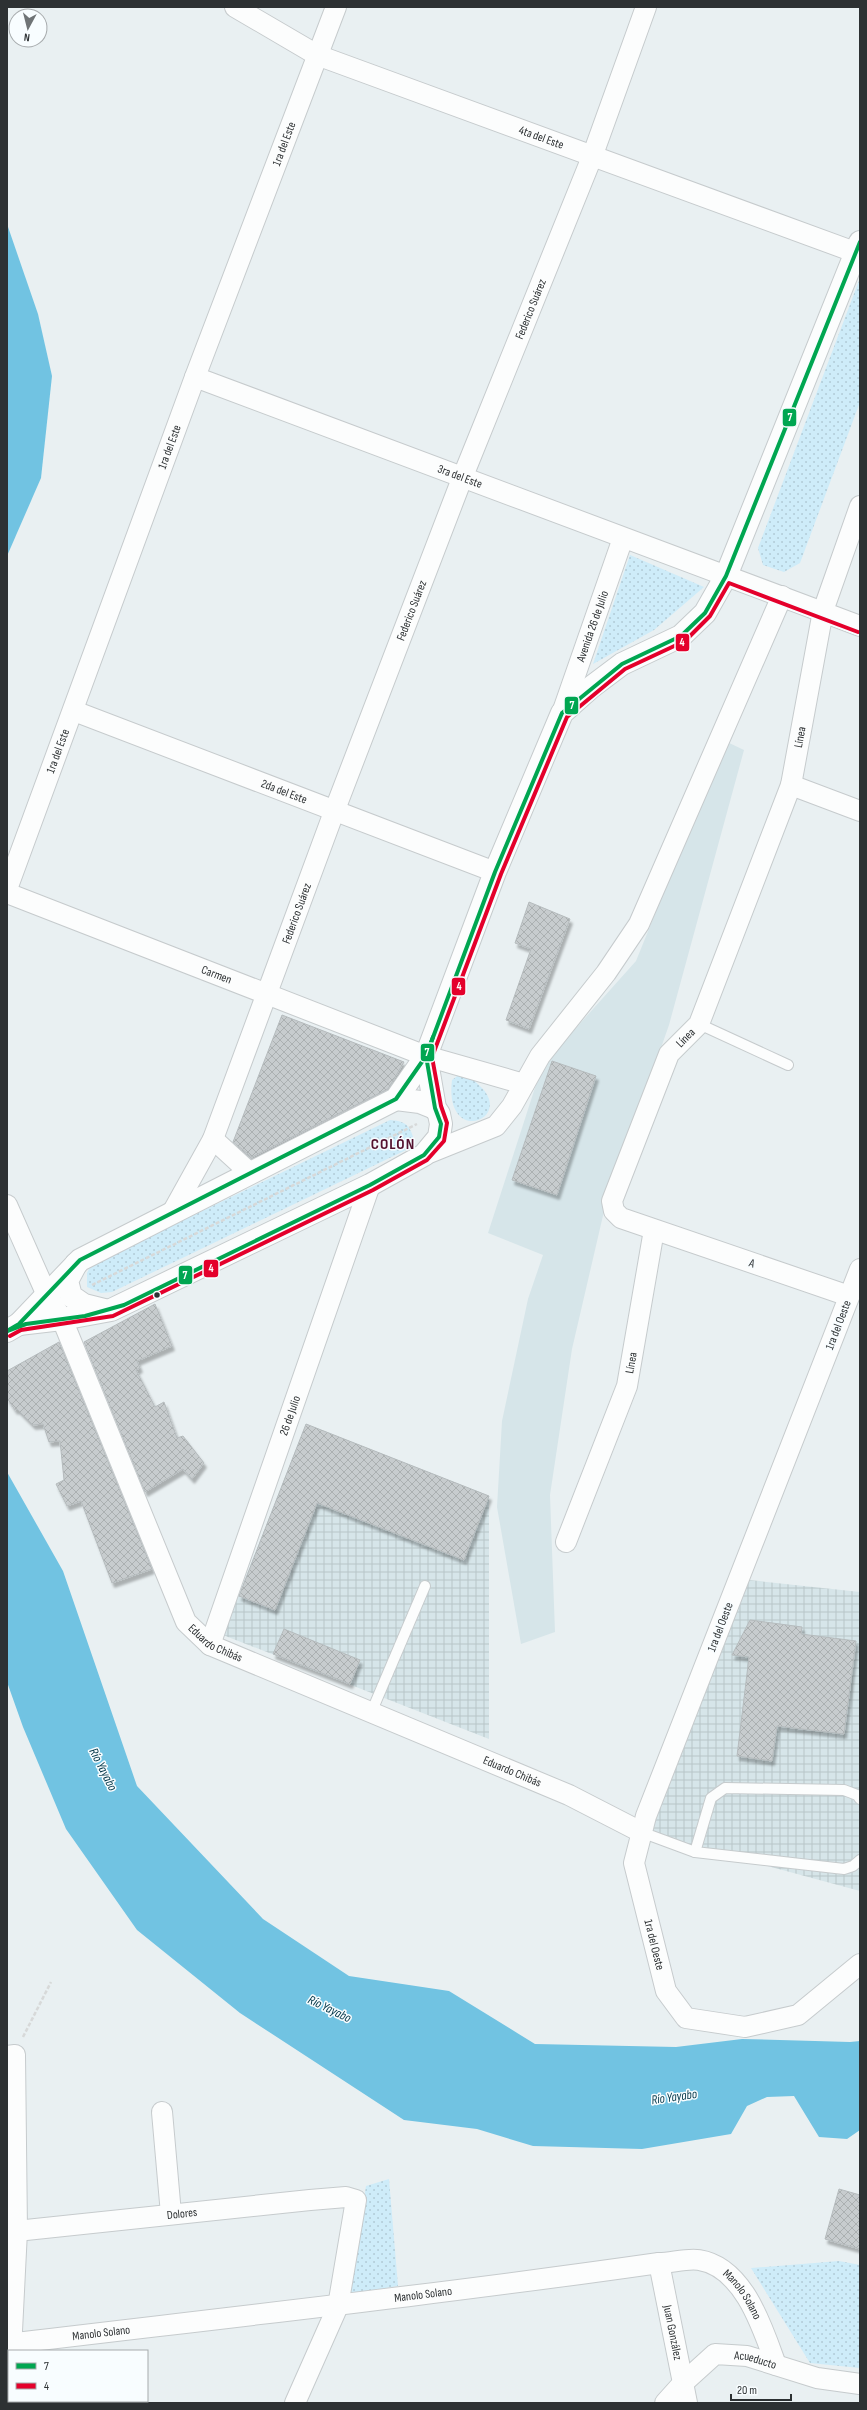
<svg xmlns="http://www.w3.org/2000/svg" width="867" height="2410" viewBox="0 0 867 2410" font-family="'Sofia Sans Condensed',sans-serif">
<defs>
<pattern id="industrial-grid" width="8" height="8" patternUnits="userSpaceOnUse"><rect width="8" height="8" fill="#d6e5e9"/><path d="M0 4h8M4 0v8" fill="none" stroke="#b8c5c8"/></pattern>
<pattern id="park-dots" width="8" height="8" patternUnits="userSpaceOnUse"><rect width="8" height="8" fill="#ceecf9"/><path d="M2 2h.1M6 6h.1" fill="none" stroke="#b1cbd6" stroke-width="1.8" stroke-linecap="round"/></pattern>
<pattern id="building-cross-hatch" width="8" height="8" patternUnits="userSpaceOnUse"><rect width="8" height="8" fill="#c7ccce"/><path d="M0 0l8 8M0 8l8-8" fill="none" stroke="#abb0b1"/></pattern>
<filter id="shadow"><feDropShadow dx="2.5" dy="4.5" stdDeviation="1" flood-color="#0004"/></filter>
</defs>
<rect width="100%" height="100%" fill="#e9f0f2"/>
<path fill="#d6e5e9" d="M725 741 744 750 669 1025 605 1207 572 1349 550 1495 555 1632 521 1644 497 1507 502 1421 528 1299 543 1255 488 1233 542 1066 636 961Z"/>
<g fill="url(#industrial-grid)">
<path d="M306 1424 489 1496V1739L223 1635Z"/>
<path d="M749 1580 860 1592V1891L645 1833Z"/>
</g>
<g fill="url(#park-dots)">
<path d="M860 278V402L800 563 784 572 763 565 758 548Z"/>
<path d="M630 555 704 587 654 630 593 664Z"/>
<path d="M460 1074C471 1077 475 1081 483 1089 511 1121 444 1145 452 1080Z"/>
<path d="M390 1120C404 1121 409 1124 413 1137L406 1150 112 1292 101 1293 87 1287V1273L91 1265Z"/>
<path d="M389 2179 398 2286 349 2294 366 2186Z"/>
<path d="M839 2261 860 2265V2368L810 2363 751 2268Z"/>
</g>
<g fill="#71c3e2">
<path d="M7 224 38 314 52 376 41 478 7 556Z"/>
<path d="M7 1472 63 1571 137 1786 263 1919 349 1976 449 1991 535 2044 676 2047 742 2039 850 2042 860 2041V2130L847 2139 819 2137 794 2096 767 2097 747 2106 731 2134 642 2149 533 2146 477 2129 404 2120 240 2013 137 1930 66 1829 23 1727 7 1682Z"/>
</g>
<g fill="url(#building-cross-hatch)" stroke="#b5bbbd" filter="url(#shadow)">
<path d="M529 902 570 919 529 1029 506 1020 531 949 515 943Z"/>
<path d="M282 1015 404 1062 388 1089 252 1157 233 1142Z"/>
<path d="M552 1061 596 1076 557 1195 512 1180Z"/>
<path d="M155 1304 172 1346 137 1361 140 1368 136 1370 155 1407 164 1402 177 1438 183 1436 204 1463 192 1479 183 1469 145 1492 84 1342Z"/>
<path d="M59 1342 152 1569 112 1583 81 1501 67 1506 56 1484 64 1480 60 1441 49 1442 43 1424 33 1425 17 1409 15 1410 7 1398V1371Z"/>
<path d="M306 1424 489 1496 464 1560 317 1503 275 1610 239 1596Z"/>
<path d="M750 1620 802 1627 801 1634 856 1641 844 1734 777 1726 772 1761 737 1756 749 1657 732 1655Z"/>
<path d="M284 1629 360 1660 350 1684 273 1654Z"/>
<path d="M839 2189 860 2195V2249L825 2239Z"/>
</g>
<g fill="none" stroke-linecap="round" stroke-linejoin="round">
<g stroke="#c6cbcd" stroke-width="12">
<g id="service">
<path d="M699 1024 788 1065"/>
<path d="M371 1713 425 1586"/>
<path d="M641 1832 695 1852 844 1869 853 1866 860 1860"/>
<path d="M695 1852 711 1798 725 1788 844 1790 857 1795 860 1799"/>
</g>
</g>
<g stroke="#c6cbcd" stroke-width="22">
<g id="minor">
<path id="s1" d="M235 7 317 55 860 254"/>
<path id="s2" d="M195 377 860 626"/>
<path id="s3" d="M74 711 495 872"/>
<path id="s4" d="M562 713 623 538"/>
<path d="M791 785 860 811"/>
<path id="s5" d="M7 889 195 377 336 7"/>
<path id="s6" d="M7 893 426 1056 524 1084"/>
<path d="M213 1139 249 1172"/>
<path d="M424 1155 496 1126 512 1106 540 1056 606 973 639 924 782 596"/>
<path id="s7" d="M7 1205 46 1293 62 1319 186 1622 210 1645 569 1795 641 1832"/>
<path id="s8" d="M173 1211 213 1139 334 812 463 476 592 157 646 7"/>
<path id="s9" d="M860 1269 646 1816 634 1863 666 1991 686 2018 745 2027 798 2015 860 1964"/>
<path id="s10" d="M849 1296 621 1218 614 1211 612 1201 669 1054 699 1024 791 785 823 611 860 506"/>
<path id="s11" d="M566 1542 627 1386 654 1230"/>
<path id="s12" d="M210 1645 370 1185"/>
<path d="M7 2056 15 2055 17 2231 11 2351"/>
<path d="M162 2112 171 2214"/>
<path id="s13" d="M7 2232 310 2200 346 2197 356 2200 338 2306 295 2403"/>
<path id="s14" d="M659 2263 687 2403"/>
<path id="s15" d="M7 2344C224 2318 442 2294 659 2263 671 2263 687 2258 699 2260 744 2267 763 2329 776 2365"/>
<path d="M7 2386 9 2367"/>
<path id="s16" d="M665 2403 683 2383 715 2354 747 2356 817 2378 860 2384"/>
</g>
</g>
<g stroke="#c6cbcd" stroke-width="24">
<g id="secondary">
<path d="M396 1099 420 1102 435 1108"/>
<path d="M76 1264 67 1281 71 1296 84 1305 104 1310"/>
<path d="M19 1324 62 1319 111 1310 370 1185 424 1155 439 1137 441 1124 439 1114 435 1108 426 1056"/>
<path d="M7 1331 19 1324 80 1260 396 1099 426 1056 495 872 562 713 590 688 622 664 681 636 705 613 726 576 860 242"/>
</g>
</g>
<g stroke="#d7d9d9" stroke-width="2.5" stroke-dasharray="4 2" stroke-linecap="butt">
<path d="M92 1285 417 1124"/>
<path d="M23 2037 51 1982"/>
</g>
<use href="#service" stroke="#fcfdfd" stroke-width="10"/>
<use href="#minor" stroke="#fcfdfd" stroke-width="20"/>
<use href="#secondary" stroke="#fcfdfd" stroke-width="22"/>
<g stroke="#f8fdff" stroke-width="7">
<g id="bus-1">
<path d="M7 1331 26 1324 85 1316 124 1305 370 1185 424 1155 439 1137 441 1124 435 1108 426 1056 495 872 562 713 622 664 681 636 705 613 726 576 860 242"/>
<path d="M7 1331 19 1324 80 1260 396 1099 426 1056 433 1037"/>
</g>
</g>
<g stroke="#f8fdff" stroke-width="7">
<path id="bus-2" d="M10 1336 21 1330 113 1316 373 1190 427 1160 444 1141 447 1123 441 1106 432 1057 501 874 567 717 625 669 685 641 710 616 729 583 858 632"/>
</g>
<use href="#bus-1" stroke="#00a651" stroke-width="4"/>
<use href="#bus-2" stroke="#e4002b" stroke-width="4"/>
</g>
<circle fill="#2d3133" stroke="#f8fdff" stroke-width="1.5" cx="157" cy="1295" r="3.5"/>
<g text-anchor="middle" stroke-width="3" stroke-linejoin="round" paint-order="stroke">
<g font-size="12" fill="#2d3133" stroke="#f8fdff">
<text dy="4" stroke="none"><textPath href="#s1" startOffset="334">4ta del Este</textPath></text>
<text dy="4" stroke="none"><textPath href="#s5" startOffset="795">1ra del Este</textPath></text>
<text dy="4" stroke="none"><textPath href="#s8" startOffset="971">Federico Suárez</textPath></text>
<text dy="4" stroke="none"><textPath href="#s5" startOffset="471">1ra del Este</textPath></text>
<text dy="4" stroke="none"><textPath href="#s2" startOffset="283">3ra del Este</textPath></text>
<text dy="4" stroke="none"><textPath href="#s8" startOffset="647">Federico Suárez</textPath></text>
<text dy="4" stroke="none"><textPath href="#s4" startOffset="92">Avenida 26 de Julio</textPath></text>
<text dy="4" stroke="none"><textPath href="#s10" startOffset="766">Línea</textPath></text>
<text dy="4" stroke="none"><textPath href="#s5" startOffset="147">1ra del Este</textPath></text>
<text dy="4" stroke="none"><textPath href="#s3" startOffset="225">2da del Este</textPath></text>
<text dy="4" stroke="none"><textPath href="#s8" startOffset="323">Federico Suárez</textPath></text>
<text dy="4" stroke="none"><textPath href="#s6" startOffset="225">Carmen</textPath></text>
<text dy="4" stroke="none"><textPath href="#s10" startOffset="442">Línea</textPath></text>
<text transform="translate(752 1263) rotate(19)" y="4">A</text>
<text transform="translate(838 1325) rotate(-69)" y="4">1ra del Oeste</text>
<text dy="4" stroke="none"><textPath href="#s11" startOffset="191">Línea</textPath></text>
<text dy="4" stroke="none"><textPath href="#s12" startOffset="243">26 de Julio</textPath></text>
<text transform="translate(720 1627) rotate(-69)" y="4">1ra del Oeste</text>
<text dy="4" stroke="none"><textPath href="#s7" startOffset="491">Eduardo Chibás</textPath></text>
<text dy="4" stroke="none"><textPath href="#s7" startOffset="815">Eduardo Chibás</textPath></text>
<text dy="4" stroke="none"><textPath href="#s9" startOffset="720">1ra del Oeste</textPath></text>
<text dy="4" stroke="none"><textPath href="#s13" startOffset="176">Dolores</textPath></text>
<text dy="4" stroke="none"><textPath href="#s15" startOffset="419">Manolo Solano</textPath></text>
<text dy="4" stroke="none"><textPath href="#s15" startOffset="755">Manolo Solano</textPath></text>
<text dy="4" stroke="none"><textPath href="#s15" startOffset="95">Manolo Solano</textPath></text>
<text dy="4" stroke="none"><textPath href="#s14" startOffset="71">Juan González</textPath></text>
<text dy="4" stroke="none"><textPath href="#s16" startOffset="111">Acueducto</textPath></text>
</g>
<g font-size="13" font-style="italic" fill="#013547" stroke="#f8fdff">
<text transform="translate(104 1769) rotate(63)" y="5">Río Yayabo</text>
<text transform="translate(330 2008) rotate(26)" y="5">Río Yayabo</text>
<text transform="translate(674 2096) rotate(-8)" y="5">Río Yayabo</text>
</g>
<g font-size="16" font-weight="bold" letter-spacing="1" fill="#541330" stroke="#f8fdff">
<text x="393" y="1149">COLÓN</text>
</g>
</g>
<g stroke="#f8fdff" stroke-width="1.5">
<rect x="782" y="408" width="15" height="19" rx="4" fill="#00a651"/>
<rect x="675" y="633" width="15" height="19" rx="4" fill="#e4002b"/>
<rect x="564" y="696" width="15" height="19" rx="4" fill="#00a651"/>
<rect x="451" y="977" width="15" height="19" rx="4" fill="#e4002b"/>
<rect x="420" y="1043" width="15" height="19" rx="4" fill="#00a651"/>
<rect x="203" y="1259" width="16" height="19" rx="4" fill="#e4002b"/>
<rect x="178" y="1265" width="15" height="20" rx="4" fill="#00a651"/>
</g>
<g font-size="11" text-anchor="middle" font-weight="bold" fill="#fff">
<text x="790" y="421">7</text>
<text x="682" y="646">4</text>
<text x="572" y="709">7</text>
<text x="459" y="990">4</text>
<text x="427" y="1056">7</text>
<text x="211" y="1272">4</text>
<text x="185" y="1279">7</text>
</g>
<rect width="867" height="2410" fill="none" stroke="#2d3133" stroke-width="16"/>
<rect x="8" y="2350" width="140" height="52" fill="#f8fdff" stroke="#a7abad"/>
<rect x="16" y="2363" width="20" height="6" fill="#00a651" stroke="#a7abad"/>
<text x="44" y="2370" font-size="12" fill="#2d3133">7</text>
<rect x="16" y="2383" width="20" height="6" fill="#e4002b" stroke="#a7abad"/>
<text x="44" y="2390" font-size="12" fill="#2d3133">4</text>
<g transform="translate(28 28) rotate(187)"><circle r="19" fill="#f8fdff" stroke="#a7abad"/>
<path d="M0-3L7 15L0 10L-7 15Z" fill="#6f7476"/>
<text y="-6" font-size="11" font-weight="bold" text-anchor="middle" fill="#2d3133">N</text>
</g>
<path d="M731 2394v6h60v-6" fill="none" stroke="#2d3133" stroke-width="2"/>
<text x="737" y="2394" font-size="12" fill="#2d3133" stroke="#f8fdff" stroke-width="3" paint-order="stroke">20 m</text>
</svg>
